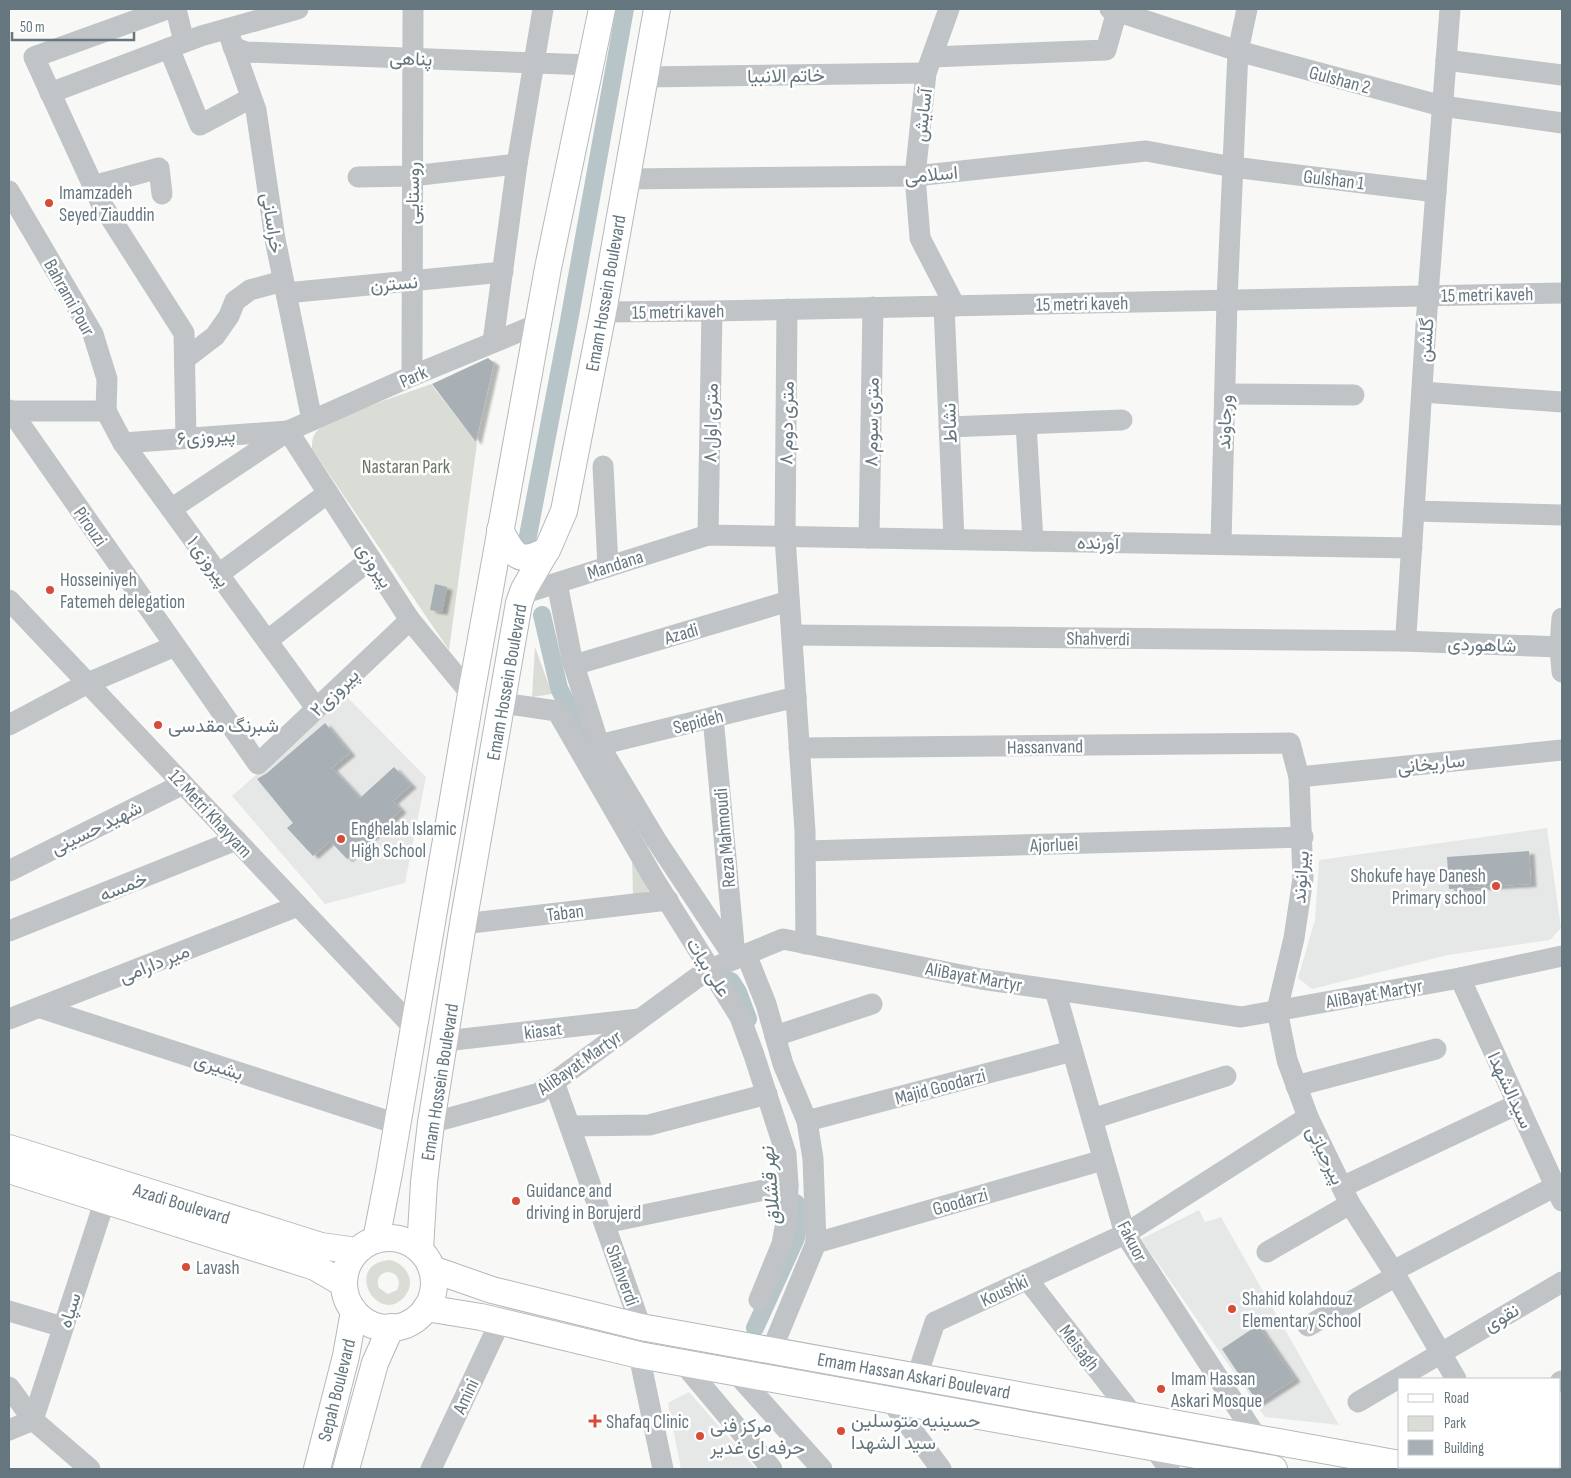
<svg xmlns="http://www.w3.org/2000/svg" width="1571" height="1478" viewBox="0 0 1571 1478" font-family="'Sofia Sans Condensed',Vazirmatn,sans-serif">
<defs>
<filter id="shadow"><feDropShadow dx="5.5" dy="3" stdDeviation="1" flood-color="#0004"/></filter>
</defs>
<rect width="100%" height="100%" fill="#f8f8f6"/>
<g fill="#e6e8e7">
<path d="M346 696 426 777 405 883 325 904 232 796Z"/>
<path d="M1547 828 1561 928 1550 940 1448 955 1312 989 1298 978 1315 920 1319 860Z"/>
<path d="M1199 1210 1205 1222 1221 1217 1339 1425 1265 1417 1141 1239Z"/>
<path d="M689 1392 756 1469H681L668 1403Z"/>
</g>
<g fill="#d9ddd5" fill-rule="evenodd">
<path d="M431 384 477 443 449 650 312 449C312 442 312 437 317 431 329 418 410 392 431 384Z"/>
<path d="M535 647 552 694 532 697Z"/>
<path d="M632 860 649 891 633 895Z"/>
<path d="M390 1260C406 1264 417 1281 405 1296 379 1328 341 1264 390 1260ZM387 1272C397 1272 402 1281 397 1290L388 1294 379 1288C376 1280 379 1274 387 1272Z"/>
</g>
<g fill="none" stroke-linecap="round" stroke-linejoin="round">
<g stroke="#b8c5c8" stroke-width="18">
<path d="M528 536 569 321 625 9"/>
<path d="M542 615 559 688 584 740"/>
<path d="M731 981 738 992 748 1019"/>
<path d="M755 1328 796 1238V1203"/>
</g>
</g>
<g fill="#a8b0b5" filter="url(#shadow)">
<path d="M488 358 494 363 476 442 432 384Z"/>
<path d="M435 584 447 587 442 612 430 610Z"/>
<path d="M325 723 350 753 332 768 360 798 394 767 411 785 393 801 401 810 347 859 330 841 313 856 287 828 293 823 257 779 267 773Z"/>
<path d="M1529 851 1531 884 1449 889 1447 857Z"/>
<path d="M1258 1325 1295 1379 1258 1403 1222 1349Z"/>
</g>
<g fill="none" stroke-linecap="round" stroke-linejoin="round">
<g stroke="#b4b9bc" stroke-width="28">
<g id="major">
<path d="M500 530C513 555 519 566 547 550"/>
<path d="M9 1148 321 1246 357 1251"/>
<path d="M9 1170 315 1267 344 1284"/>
<circle cx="389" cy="1283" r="45"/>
<path d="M376 1240 389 1173 471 694 548 268 602 9"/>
<path d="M420 1250 424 1182 431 1123 463 924 519 603 524 589 548 548 564 511 603 312 657 9"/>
<path d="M432 1269 492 1290 641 1327 1400 1464"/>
<path d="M426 1308 481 1317 639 1355 1274 1469"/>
<path d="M1417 1467 1431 1469"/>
<path d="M317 1469 346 1356 354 1311"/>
<path d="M346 1469 375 1363 391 1327"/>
</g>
</g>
<g stroke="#c0c4c7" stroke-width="21">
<path d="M167 9 34 57 101 203 184 333 186 438"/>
<path d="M176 9 184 42"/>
<path d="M949 9 926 73 915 176 920 238 955 306"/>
<path d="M1110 9 1238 51 1442 106 1562 123"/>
<path d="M227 29 256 110 275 239 312 420"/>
<path d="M233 47 246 52 590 65"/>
<path d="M169 48 200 125 251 98"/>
<path d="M932 57 1106 50 1117 11"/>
<path d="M1446 60 1562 75"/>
<path d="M645 77 926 73"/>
<path d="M50 93 201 36 298 9"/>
<path d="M358 177 412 176 517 164"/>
<path d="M625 179 915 176 1146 151 1233 167 1436 192"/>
<path d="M93 186 159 168 162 194"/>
<path d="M9 191 93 334 107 379 106 411"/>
<path d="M286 293 503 272"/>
<path d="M944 306 954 539"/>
<path d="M787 309 785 537 805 831 806 944"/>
<path d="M603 312 712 311 1562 293"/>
<path d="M493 342 517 164 543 9"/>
<path d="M185 359 215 336 229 316 235 301 250 290 283 281"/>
<path d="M412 376 413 9"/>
<path d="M1422 392 1562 402"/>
<path d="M1225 394 1354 395"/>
<path d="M9 410 11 411H106"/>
<path d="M11 411 258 764 410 620"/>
<path d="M106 411 123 443 316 708"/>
<path d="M1026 424 1033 541"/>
<path d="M949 427 1122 420"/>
<path d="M288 431 410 620 471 694"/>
<path d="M123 443 288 431"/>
<path d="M603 466 608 567"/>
<path d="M171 509 288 431 412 376 538 324"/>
<path d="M1414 511 1562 515"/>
<path d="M708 535 712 311"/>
<path d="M869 538 873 307"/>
<path d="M1221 544 1227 300 1238 51 1247 9"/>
<path d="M219 574 328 493"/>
<path d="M557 583 572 659 599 745 656 840 735 959"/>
<path d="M522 594 708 535 1412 548"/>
<path d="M9 600 413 1027"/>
<path d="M1562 618 1560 647 1562 672"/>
<path d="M792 635 1403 641 1560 647"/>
<path d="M267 641 371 559"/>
<path d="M1403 641 1406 634 1428 295 1450 9"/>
<path d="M574 665 789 601"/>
<path d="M502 703 557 711 654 879 740 1017 754 1055 786 1154 788 1185 787 1217 782 1244 759 1300"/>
<path d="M713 717 735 956"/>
<path d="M9 725 88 683 175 646"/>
<path d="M599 745 796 697"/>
<path d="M799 748 1290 743 1299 777 1303 878 1294 938 1277 1010 1287 1060 1308 1117"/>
<path d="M1299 777 1562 750"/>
<path d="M806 851 1303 837"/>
<path d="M9 871 183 784"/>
<path d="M463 924 668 900"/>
<path d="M9 931 236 840"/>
<path d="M746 954 766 1004 783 1064 807 1121 813 1159 816 1243 772 1349"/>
<path d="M1460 978 1562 1201"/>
<path d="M1055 990 1125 1234 1257 1438"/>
<path d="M41 1008 397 1124"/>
<path d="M9 1019 298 906"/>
<path d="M775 1036 872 1004"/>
<path d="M445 1041 639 1019"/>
<path d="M554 1082 641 1327"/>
<path d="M1296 1086 1436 1049"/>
<path d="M1092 1119 1226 1076"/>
<path d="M807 1121 1072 1051"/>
<path d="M431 1123 539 1093 706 971 783 939 981 979 1241 1017 1460 978 1562 956"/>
<path d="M570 1126 649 1125 767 1094"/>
<path d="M1342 1187 1518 1104"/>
<path d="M605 1223 788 1185"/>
<path d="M816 1243 1103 1160"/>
<path d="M1267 1252 1350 1204"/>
<path d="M1393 1271 1556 1186"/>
<path d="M1027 1279 1133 1415"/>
<path d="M9 1311 63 1327"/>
<path d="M1308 1326 1396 1276"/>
<path d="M639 1355 663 1469"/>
<path d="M683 1363 772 1469"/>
<path d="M735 1372 822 1469"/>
<path d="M917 1376 935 1322 1125 1234 1308 1117 1350 1204 1393 1271 1456 1379"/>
<path d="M1560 1382 1562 1381"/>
<path d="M9 1387 33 1420 90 1469"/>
<path d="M890 1400 941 1469"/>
<path d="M1358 1402 1562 1282"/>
<path d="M33 1420 105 1200"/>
<path d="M9 1430 33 1420"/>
<path d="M1154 1448 1169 1469"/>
<path d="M1512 1467 1513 1469"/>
<path d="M431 1469 500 1322"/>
</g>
<use href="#major" stroke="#fff" stroke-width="26"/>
</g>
<g fill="#d74c38" stroke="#fff" stroke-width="2">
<circle cx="49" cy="203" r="5"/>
<circle cx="50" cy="590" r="5"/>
<circle cx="158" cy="725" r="5"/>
<circle cx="341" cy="839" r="5"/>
<circle cx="1496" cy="886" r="5"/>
<circle cx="516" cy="1201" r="5"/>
<circle cx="186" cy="1267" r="5"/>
<circle cx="1232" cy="1309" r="5"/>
<circle cx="1161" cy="1389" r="5"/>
<path d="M592.5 1413.5h5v5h5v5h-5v5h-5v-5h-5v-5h5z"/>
<circle cx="841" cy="1431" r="5"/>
<circle cx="700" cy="1436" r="5"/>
</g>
<g text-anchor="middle" stroke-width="5" stroke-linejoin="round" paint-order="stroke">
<g font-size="19" fill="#66767f" stroke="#fff">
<text transform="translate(411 58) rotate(2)" y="7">پناهی</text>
<text transform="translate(786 75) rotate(-1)" y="7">خاتم الانبیا</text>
<text transform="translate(1340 79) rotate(15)" y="7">Gulshan 2</text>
<text transform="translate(922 115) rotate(-83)" y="7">آسایش</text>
<text transform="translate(931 174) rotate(-5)" y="7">اسلامی</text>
<text transform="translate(1334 179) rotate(7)" y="7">Gulshan 1</text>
<text transform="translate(412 193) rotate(-90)" y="7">روستایی</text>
<text transform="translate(273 223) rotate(81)" y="7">خراسانی</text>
<text transform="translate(394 283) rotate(-5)" y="7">نسترن</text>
<text transform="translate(605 293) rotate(-80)" y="7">Emam Hossein Boulevard</text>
<text transform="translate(1487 294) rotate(-1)" y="7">15 metri kaveh</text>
<text transform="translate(70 297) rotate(61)" y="7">Bahrami Pour</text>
<text transform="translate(1082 303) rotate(-1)" y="7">15 metri kaveh</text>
<text transform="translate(678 311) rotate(-1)" y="7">15 metri kaveh</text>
<text transform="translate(1425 340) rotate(-86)" y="7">گلشن</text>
<text transform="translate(413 376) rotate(-23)" y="7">Park</text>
<text transform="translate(871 422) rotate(-89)" y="7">۸ متری سوم</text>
<text transform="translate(1224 422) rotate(-88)" y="7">ورجاوند</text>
<text transform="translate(710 423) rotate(-89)" y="7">۸ متری اول</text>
<text transform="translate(786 423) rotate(-89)" y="7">۸ متری دوم</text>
<text transform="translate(949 423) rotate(-92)" y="7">نشاط</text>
<text transform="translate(206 436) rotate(-4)" y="7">پیروزی۶</text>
<text transform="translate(91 526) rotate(55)" y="7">Pirouzi</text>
<text transform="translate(1098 542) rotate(1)" y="7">آورنده</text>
<text transform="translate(209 561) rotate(54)" y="7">پیروزی ۱</text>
<text transform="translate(615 564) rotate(-18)" y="7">Mandana</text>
<text transform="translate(375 565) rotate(57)" y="7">پیروزی</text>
<text transform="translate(681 633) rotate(-16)" y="7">Azadi</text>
<text transform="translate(1098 638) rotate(1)" y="7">Shahverdi</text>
<text transform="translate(1482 644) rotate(2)" y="7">شاهوردی</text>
<text transform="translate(506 682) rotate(-80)" y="7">Emam Hossein Boulevard</text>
<text transform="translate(334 692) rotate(-44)" y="7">پیروزی۲</text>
<text transform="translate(698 721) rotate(-14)" y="7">Sepideh</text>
<text transform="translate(1045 746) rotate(-1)" y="7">Hassanvand</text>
<text transform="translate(1431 763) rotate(-6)" y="7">ساریخانی</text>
<text transform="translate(211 813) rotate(47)" y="7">12 Metri Khayyam</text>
<text transform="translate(96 827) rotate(-26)" y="7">شهید حسینی</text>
<text transform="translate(724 838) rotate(-95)" y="7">Reza Mahmoudi</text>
<text transform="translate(1054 844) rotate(-2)" y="7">Ajorluei</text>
<text transform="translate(1300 877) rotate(-86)" y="7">بیرانوند</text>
<text transform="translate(123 886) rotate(-22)" y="7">خمسه</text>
<text transform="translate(565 912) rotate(-7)" y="7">Taban</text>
<text transform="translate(154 963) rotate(-22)" y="7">میر دارامی</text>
<text transform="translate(709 967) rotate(58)" y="7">علی بیات</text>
<text transform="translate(974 976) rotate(10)" y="7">AliBayat Martyr</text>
<text transform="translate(1374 993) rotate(-10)" y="7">AliBayat Martyr</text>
<text transform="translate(543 1030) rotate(-7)" y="7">kiasat</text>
<text transform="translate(579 1062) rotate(-35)" y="7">AliBayat Martyr</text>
<text transform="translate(219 1066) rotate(18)" y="7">بشیری</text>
<text transform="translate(439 1082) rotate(-81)" y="7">Emam Hossein Boulevard</text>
<text transform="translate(940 1086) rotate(-15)" y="7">Majid Goodarzi</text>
<text transform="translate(1511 1090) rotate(65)" y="7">سیدالشهدا</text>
<text transform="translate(1326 1155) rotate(64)" y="7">پیرحیاتی</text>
<text transform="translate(960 1201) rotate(-16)" y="7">Goodarzi</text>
<text transform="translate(182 1203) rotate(17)" y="7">Azadi Boulevard</text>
<text transform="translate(1133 1241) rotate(63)" y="7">Fakuor</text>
<text transform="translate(623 1275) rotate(70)" y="7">Shahverdi</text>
<text transform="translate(1004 1290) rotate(-25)" y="7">Koushki</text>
<text transform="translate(69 1310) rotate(-72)" y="7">سپاه</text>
<text transform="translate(1501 1317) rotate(-30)" y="7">نقوی</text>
<text transform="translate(1080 1347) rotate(52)" y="7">Meisagh</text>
<text transform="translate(914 1375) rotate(10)" y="7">Emam Hassan Askari Boulevard</text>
<text transform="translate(336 1390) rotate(-76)" y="7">Sepah Boulevard</text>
<text transform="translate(465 1396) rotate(-65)" y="7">Amini</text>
</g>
<g font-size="19" fill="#66767f" stroke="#fff" text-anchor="start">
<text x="59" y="199">Imamzadeh<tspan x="59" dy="22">Seyed Ziauddin</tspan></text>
<text x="60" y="586">Hosseiniyeh<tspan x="60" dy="22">Fatemeh delegation</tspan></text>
<text x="168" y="732">شبرنگ مقدسی</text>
<text x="351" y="835">Enghelab Islamic<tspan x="351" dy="22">High School</tspan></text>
<text x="1486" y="882" text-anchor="end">Shokufe haye Danesh<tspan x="1486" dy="22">Primary school</tspan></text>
<text x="526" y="1197">Guidance and<tspan x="526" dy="22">driving in Borujerd</tspan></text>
<text x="196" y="1274">Lavash</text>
<text x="1242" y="1305">Shahid kolahdouz<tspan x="1242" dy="22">Elementary School</tspan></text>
<text x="1171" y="1385">Imam Hassan<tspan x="1171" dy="22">Askari Mosque</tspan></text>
<text x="851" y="1427">حسینیه متوسلین<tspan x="851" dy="22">سید الشهدا</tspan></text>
<text x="606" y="1428">Shafaq Clinic</text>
<text x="710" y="1432">مرکز فنی<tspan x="710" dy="22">حرفه ای غدیر</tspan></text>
</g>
<g font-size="19" fill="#697764" stroke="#fff">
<text x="406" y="473">Nastaran Park</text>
</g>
<g font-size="20" font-style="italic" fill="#607579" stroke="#fff">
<text transform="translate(770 1186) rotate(-95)" y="7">نهر قشلاق</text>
</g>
</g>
<rect width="1571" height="1478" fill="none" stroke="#66767f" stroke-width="20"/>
<rect x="1398" y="1378" width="162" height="90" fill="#ffffff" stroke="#c2c8cc"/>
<rect x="1408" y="1394" width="25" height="8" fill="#ffffff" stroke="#c2c8cc"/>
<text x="1444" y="1403" font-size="15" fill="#66767f">Road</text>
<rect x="1408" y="1416" width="25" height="15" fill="#d9ddd5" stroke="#c2c8cc"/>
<text x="1444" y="1428" font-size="15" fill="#66767f">Park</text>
<rect x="1408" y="1440" width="25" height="15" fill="#a8b0b5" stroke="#c2c8cc"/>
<text x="1444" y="1453" font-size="15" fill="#66767f">Building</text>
<path d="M12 32v8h122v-8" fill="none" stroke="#66767f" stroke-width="2.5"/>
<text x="20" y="32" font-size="15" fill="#66767f" stroke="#ffffff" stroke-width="4" paint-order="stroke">50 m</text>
</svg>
